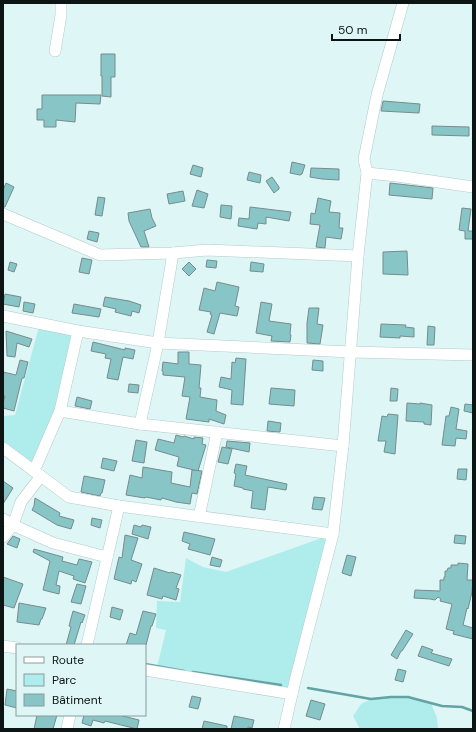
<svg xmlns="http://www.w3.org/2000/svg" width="476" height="732" viewBox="0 0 476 732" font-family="'DM Sans',sans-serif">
<rect width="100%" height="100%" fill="#dff6f6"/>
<g fill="#afecec">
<path d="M40 323 78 333 60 411 33 470 3 448V416L15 415Z"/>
<path d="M333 534 292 694 156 671 166 630 156 628 157 601 180 602 186 558 203 567 226 572Z"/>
<path d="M391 697H408L431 703 437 718 438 729H360L353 716 361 704 371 699Z"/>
</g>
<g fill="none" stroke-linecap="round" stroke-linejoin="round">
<g stroke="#65a2a3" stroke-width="2.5">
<path d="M145 664 184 671"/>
<path d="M193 672 281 685"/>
<path d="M308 688 371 699 391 697H408L442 706 462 707 473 711"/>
</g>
</g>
<g fill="#87c5c6" stroke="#778c8c">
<path d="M101 54H115V77H111V97L102 96V76H101Z"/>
<path d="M42 95H101L100 104 76 103 75 122 56 120V127H44V120H37V109H42Z"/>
<path d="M383 101 420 104 419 113 381 111Z"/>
<path d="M432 126 469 127V136L432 135Z"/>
<path d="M292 162 305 165 302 174 300 175 290 173Z"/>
<path d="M193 165 203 168 201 177 190 174Z"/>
<path d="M311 168 339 169V180L322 179 310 177Z"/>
<path d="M249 172 261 175 260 183 247 180Z"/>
<path d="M272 177 279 187V189L274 193 266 181Z"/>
<path d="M6 183 14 187 5 207H3V190Z"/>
<path d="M390 183 433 188 432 199 389 195Z"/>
<path d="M197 190 208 194 204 208 192 206Z"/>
<path d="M183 191 185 201 169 204 167 194Z"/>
<path d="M98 197 105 198 102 216 95 215Z"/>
<path d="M318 198 331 201 329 212 340 213 339 228H343L341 239 326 237 325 248 316 247 320 225 310 224 311 213 315 214Z"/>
<path d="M221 205 232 206 231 219 220 217Z"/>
<path d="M250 207 291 212 289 221 266 217V224L258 223 257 229 238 226 239 218 249 219Z"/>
<path d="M462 208 471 209 468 231H473V239H465V231L459 230Z"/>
<path d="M150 209 152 218 156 226 144 231 149 247H141L129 221 128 213Z"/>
<path d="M89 231 99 233 97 242 87 239Z"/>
<path d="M407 251 408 275 383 274V252Z"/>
<path d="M82 258 92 260 89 274 79 272Z"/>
<path d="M207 260 217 261 216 268 206 267Z"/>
<path d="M10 262 17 264 14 272 8 270Z"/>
<path d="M189 262 196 269 189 276 182 269Z"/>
<path d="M251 262 264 264 263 272 250 271Z"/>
<path d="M217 282 239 287 235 306 239 307 237 316 220 313 214 334 207 332 212 315 210 314 211 312 199 310 204 288 215 291Z"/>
<path d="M5 294 21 297 19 307 3 304Z"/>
<path d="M105 297 129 301 141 305 139 313 132 311 131 316 115 312 116 309 103 306Z"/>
<path d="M24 302 35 304 33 313 23 311Z"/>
<path d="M261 302 272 304 269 321 291 324 290 334 291 335 290 342 271 341 272 336 256 333Z"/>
<path d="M74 304 101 309 99 317 72 313Z"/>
<path d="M309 308H319L317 324 323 325 320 344 307 343V323Z"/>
<path d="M381 324 406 325 405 327 414 328V337L400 336V338L380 337Z"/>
<path d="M428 326 435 327 434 345H427Z"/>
<path d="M6 331 32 339 29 347 17 343 15 357 7 356Z"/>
<path d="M93 342 125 350V348L135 350 133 359 123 357 118 380 107 378 111 359 105 358 106 354 91 351Z"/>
<path d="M178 352H189V364L201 365 199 388H201L200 397 217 400 216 411 226 415 224 424 209 419V422L186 419 190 397 182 396 185 377 163 375V371H162L163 362 178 364Z"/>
<path d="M236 358 246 359 243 405 231 404 232 390 219 387 221 377 231 379 232 362 235 363Z"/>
<path d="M20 360 28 362 24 378H22L14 411 3 408V403L5 396 3 395V372L16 375Z"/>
<path d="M313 360 323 361V371L312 370Z"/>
<path d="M129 384 139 385 138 393 128 392Z"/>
<path d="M271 388 295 390 294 406 269 404Z"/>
<path d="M391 388 398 389 397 401H390Z"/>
<path d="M77 397 92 401 90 409 75 406Z"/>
<path d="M407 403 420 404V403L432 405 431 425 424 424V422L406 421Z"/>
<path d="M465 404 473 405V413L464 411Z"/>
<path d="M451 407 459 409 456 429 467 431 466 439 456 438 455 446 442 445 446 416H449Z"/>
<path d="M388 414 398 415 395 454 384 452 386 441H378L382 416 387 417Z"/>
<path d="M268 421 281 423 280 432 267 431Z"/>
<path d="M176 435 183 437 184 436 194 439V437L203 438 202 444 206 445 198 471 177 466 179 457 155 450 158 439 174 443Z"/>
<path d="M136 440 147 442 144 463 132 461Z"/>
<path d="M227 441 250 443 249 452 226 447Z"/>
<path d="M222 447 232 449 228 464 218 462Z"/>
<path d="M103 458 117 461 114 471 101 468Z"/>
<path d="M236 464 247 466 245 475 287 484 286 490 268 487 265 510 251 508 253 491 243 489V488L234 486 236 474 234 473Z"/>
<path d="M143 467 172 472 171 483 190 487 192 470 202 471 197 494 192 493 190 504 176 502 162 498 161 500 146 497 145 498 126 495 130 475 142 478Z"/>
<path d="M458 469H467L466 480 457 479Z"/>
<path d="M84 476 105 480 102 493H101L100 496 81 492Z"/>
<path d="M3 481 13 488 3 504Z"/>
<path d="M314 497 325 498 322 510 312 509Z"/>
<path d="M35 498 60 513 59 516 74 520 71 529 57 525 32 510 34 506Z"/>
<path d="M92 518 102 520 100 528 91 525Z"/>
<path d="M134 525 141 527 142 525 151 527 148 539 132 534Z"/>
<path d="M184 532 215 539 210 555 188 549 190 544 182 541Z"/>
<path d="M125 535 138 538 131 560 142 564 136 582 132 580 131 584 114 579 119 557 122 558Z"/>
<path d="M455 535 466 536 465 544 454 543Z"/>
<path d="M13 536 20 539 17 548 7 544Z"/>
<path d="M34 549 63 557 62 561 77 565 79 559 92 562 85 583 73 579 74 576 59 571 56 585 60 586 59 594 43 590 50 561 33 552Z"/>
<path d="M347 555 356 557 351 576 342 573Z"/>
<path d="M212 557 222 560 220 567 210 565Z"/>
<path d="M458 563 468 564 467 580H473L472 592 468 609 467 608 463 625 473 628V639L453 634 454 631 446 629 452 604 440 601 441 599 438 597 435 600 430 599 414 598 415 590 440 591V580H444V577H445V571H447L448 568H451V565H458Z"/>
<path d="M154 568 170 573 171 572 181 575 176 588 179 589 176 600 163 596 162 599 147 595Z"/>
<path d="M3 577 23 584 14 608 3 605Z"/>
<path d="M77 584 86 586 81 604 71 602Z"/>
<path d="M19 603 46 608 42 619H41L39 625 17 622Z"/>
<path d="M112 607 123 610 120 620 110 617Z"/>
<path d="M73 611 85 615 82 623 81 622 74 645H66L71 627 69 626Z"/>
<path d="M143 611 156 614 152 626H151L146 645H126L130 633 136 635Z"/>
<path d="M406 630 413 634 402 651H401L397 659 391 655Z"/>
<path d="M422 646 433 650 431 653 452 659 449 666 418 656Z"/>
<path d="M398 669 406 671 403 682 395 680Z"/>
<path d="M7 689 17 691V708L5 705Z"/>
<path d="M192 696 201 698 198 709 189 707Z"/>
<path d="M311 700 325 704 320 720 306 716Z"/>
<path d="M37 715H57L53 729H34Z"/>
<path d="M84 715H119L139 720 137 729 105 721 104 723 93 720 91 726 82 723Z"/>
<path d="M234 716 254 720 252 728 248 727V729H231Z"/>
<path d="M204 721 227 726V729H202Z"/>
</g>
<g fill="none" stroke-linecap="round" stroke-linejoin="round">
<g stroke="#b3caca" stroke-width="12">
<g id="minor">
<path d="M55 51 61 15V3"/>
<path d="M367 173 397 176 473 187"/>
<path d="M3 214 100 255 173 253 207 250 358 256"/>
<path d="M3 316 78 331 158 343 351 352 473 355"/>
<path d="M60 411 140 424 343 446"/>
<path d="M140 424 158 343 173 253"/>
<path d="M3 448 69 497 119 506 333 534"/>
<path d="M33 470 37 464 60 411 78 331"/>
<path d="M199 517 217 432"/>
<path d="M3 519 13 525 53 543 107 557"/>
<path d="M3 537 13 525 21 502 41 476"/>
<path d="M87 645 119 506"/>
<path d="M3 646 17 648"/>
<path d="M145 670 292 694"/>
<path d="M67 729 70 715"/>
<path d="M284 729 295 681 333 534 343 446 358 256 367 173 364 159 377 95 403 3"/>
</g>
</g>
<use href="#minor" stroke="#fff" stroke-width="11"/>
</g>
<rect width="476" height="732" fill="none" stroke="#0c1414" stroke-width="8"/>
<rect x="16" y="644" width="130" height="72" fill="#dff6f6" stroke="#8b9c9c"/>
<rect x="24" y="657" width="20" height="6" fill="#ffffff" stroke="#8b9c9c"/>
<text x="52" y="664" font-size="12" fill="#0c1414">Route</text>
<rect x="24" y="674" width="20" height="12" fill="#afecec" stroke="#8b9c9c"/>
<text x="52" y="684" font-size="12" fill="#0c1414">Parc</text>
<rect x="24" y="694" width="20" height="12" fill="#87c5c6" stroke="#8b9c9c"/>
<text x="52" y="704" font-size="12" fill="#0c1414">Bâtiment</text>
<path d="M332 34v6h68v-6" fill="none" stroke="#0c1414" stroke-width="2"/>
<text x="338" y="34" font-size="12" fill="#0c1414" stroke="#dff6f6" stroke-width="3" paint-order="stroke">50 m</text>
</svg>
